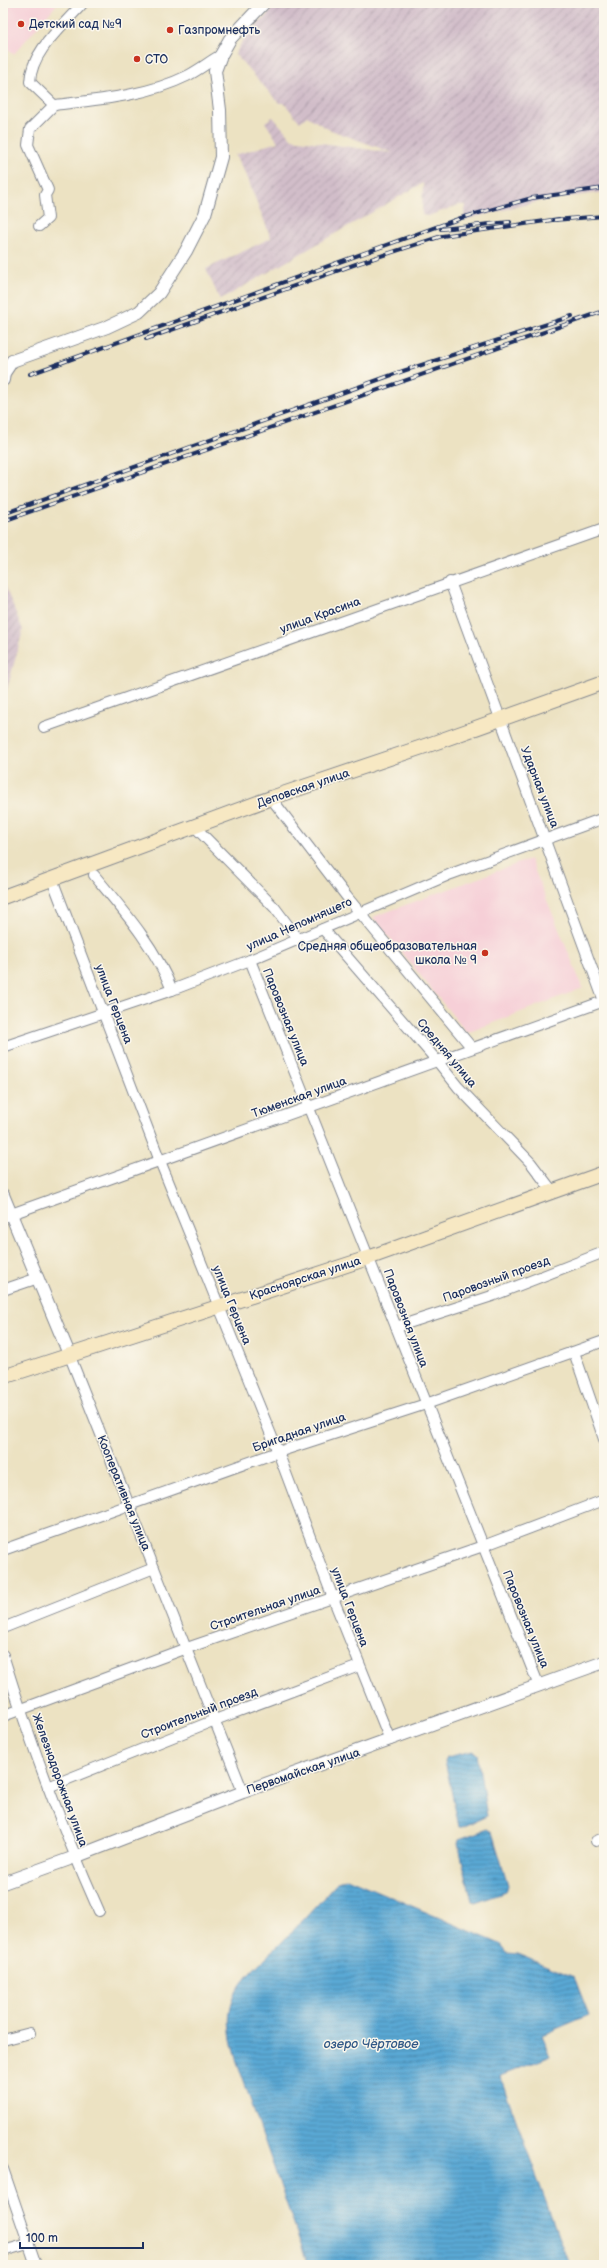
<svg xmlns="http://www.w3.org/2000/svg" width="607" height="2268" viewBox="0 0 607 2268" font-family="'Balsamiq Sans',sans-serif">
<defs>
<pattern id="industrial-furrows" width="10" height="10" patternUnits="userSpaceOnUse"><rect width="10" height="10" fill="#d1bdc9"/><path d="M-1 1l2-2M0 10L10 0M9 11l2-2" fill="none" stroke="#a99aa6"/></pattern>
<pattern id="water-rules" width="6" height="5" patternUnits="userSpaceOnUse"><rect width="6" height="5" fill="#5aa8d4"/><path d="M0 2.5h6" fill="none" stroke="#4a89af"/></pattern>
</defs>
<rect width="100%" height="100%" fill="#fbf7ec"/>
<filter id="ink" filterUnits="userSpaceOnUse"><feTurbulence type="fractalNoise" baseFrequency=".025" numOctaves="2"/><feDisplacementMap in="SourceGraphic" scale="8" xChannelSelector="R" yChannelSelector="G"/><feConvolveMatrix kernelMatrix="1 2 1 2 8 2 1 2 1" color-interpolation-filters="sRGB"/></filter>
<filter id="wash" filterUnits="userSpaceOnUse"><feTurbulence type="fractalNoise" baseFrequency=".012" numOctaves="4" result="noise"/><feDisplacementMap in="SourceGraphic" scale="16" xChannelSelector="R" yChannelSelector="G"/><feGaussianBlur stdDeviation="0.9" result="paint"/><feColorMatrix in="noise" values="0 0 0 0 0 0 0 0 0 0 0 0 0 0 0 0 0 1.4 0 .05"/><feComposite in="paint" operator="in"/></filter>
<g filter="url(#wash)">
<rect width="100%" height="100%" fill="#ece2c2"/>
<g fill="#f6cfd7">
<path d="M3 3H58L14 54 3 45Z"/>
<path d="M530 859 583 988 467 1033 373 917Z"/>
</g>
<g fill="url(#industrial-furrows)">
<path d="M278 3H604V192L541 201 463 220 466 205H459L428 216 422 215 423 183 220 300 206 269 271 238 246 175 235 155 278 142 265 122 273 117 292 139 393 153 328 129 307 116 300 122 284 103H279L235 54 242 42Z"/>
<path d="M3 582 23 630 3 704Z"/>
</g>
<g fill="url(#water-rules)" stroke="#3a6c99">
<path d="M473 1751 477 1754 487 1816 462 1827H459L445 1761 447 1757Z"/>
<path d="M487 1829 492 1832 508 1885 506 1892 475 1903 472 1901 458 1843 459 1839Z"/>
<path d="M347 1878 500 1944 507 1953 517 1954 574 1977 589 2015 542 2035 551 2056 500 2076 569 2265H308L236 2059C230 2039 226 2019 233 1999 241 1977 264 1960 280 1944 300 1924 319 1903 338 1882Z"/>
</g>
</g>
<g filter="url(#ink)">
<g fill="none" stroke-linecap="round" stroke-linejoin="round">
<g stroke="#848890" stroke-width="12">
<g id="minor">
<path d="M83 3C63 26 31 51 30 82L54 105C97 100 147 96 187 76 199 70 210 61 221 55"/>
<path d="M39 226 48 218 45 195 48 190 28 145 30 129 54 105"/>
<path d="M450 582 604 1001"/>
<path d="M44 727 604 529"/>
<path d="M271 798 347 897 472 1048"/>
<path d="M195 827 275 908 299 940"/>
<path d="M94 875C123 910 155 946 172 990"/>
<path d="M52 879 160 1161 278 1452 333 1598 390 1740"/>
<path d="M323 929 438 1062 458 1087 531 1163 553 1192"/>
<path d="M250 960 539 1686"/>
<path d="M3 1047 172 990 250 960 451 874 604 818"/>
<path d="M3 1217 604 1001"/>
<path d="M3 1290 38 1278"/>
<path d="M396 1327 492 1296 604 1252"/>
<path d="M574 1352 604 1439"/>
<path d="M69 1354 243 1792"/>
<path d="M3 1550 278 1452 426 1404 604 1341"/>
<path d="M3 1628 154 1568"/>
<path d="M3 1655C30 1742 62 1828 99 1911"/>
<path d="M3 1716 187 1648 483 1546 604 1500"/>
<path d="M48 1787 215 1720 359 1666"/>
<path d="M596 1841 604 1838"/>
<path d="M3 2040 30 2033"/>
<path d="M3 2169 36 2265"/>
<path d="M3 2251 28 2244"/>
</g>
</g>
<g stroke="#848890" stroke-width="14">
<g id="tertiary">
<path d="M3 380 4 373 12 361 107 327 139 312 159 293 186 251 205 214 221 157 220 110 215 71 221 55 230 39 264 3"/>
<path d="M3 1195 69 1354"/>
<path d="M3 1883 75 1857 243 1792 604 1662"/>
</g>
</g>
<g stroke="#848890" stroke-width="16">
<g id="secondary">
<path d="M3 897 271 798 431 744 604 682"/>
<path d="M3 1377 368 1258 604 1173"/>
</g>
</g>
<use href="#minor" stroke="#fff" stroke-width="10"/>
<use href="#tertiary" stroke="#fff" stroke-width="12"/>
<use href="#secondary" stroke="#f7e8c3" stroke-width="14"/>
<g stroke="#1b2f5e" stroke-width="4">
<g id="rail">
<path d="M554 220 604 216"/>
<path d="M441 229 510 222"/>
<path d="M146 339 356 264 442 236 559 219"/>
<path d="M30 374 461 218 532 198 604 188"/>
<path d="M3 514 403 371 572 316"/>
<path d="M3 521 604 311"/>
</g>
</g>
<use href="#rail" stroke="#fbf7ec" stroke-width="2.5" stroke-dasharray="8" stroke-linecap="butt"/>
</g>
</g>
<g fill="#c8321e" stroke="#fbf7ec" stroke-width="1.5">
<circle cx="21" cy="24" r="4"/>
<circle cx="170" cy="30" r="4"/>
<circle cx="137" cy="59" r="4"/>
<circle cx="485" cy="953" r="4"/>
</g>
<g text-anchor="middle" stroke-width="3" stroke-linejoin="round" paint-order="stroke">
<g font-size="12" fill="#1b2f5e" stroke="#fbf7ec" text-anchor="start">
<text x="29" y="28">Детский сад №9</text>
<text x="178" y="34">Газпромнефть</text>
<text x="145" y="63">СТО</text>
<text x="477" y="950" text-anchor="end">Средняя общеобразовательная<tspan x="477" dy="14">школа № 9</tspan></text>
</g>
<g font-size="12" fill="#1b2f5e" stroke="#fbf7ec">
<text transform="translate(320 615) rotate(-20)" y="4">улица Красина</text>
<text transform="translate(540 787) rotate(69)" y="4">Ударная улица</text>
<text transform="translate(303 788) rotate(-19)" y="4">Деповская улица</text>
<text transform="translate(299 924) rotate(-24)" y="4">улица Непомнящего</text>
<text transform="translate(114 1004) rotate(69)" y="4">улица Герцена</text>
<text transform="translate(286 1017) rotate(68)" y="4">Паровозная улица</text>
<text transform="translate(447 1053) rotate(50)" y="4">Средняя улица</text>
<text transform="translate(299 1097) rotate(-20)" y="4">Тюменская улица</text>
<text transform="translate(305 1278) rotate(-18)" y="4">Красноярская улица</text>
<text transform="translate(496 1279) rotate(-20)" y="4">Паровозный проезд</text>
<text transform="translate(232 1305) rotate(68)" y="4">улица Герцена</text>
<text transform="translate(406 1318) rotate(69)" y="4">Паровозная улица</text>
<text transform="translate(299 1432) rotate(-19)" y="4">Бригадная улица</text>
<text transform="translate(124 1493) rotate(68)" y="4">Кооперативная улица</text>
<text transform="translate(350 1607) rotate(69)" y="4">улица Герцена</text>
<text transform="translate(265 1608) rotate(-19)" y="4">Строительная улица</text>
<text transform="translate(526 1619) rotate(68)" y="4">Паровозная улица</text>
<text transform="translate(199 1713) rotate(-21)" y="4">Строительный проезд</text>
<text transform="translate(303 1771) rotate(-19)" y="4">Первомайская улица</text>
<text transform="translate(60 1780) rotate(70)" y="4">Железнодорожная улица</text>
</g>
<g font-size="13" font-style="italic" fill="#315987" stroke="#fbf7ec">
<text x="371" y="2048">озеро Чёртовое</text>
</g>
</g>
<rect width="607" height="2268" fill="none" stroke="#fbf7ec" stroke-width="16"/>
<path d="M20 2242v6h123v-6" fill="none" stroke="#1b2f5e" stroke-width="2"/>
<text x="26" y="2242" font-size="12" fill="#1b2f5e" stroke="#fbf7ec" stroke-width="3" paint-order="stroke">100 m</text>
</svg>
